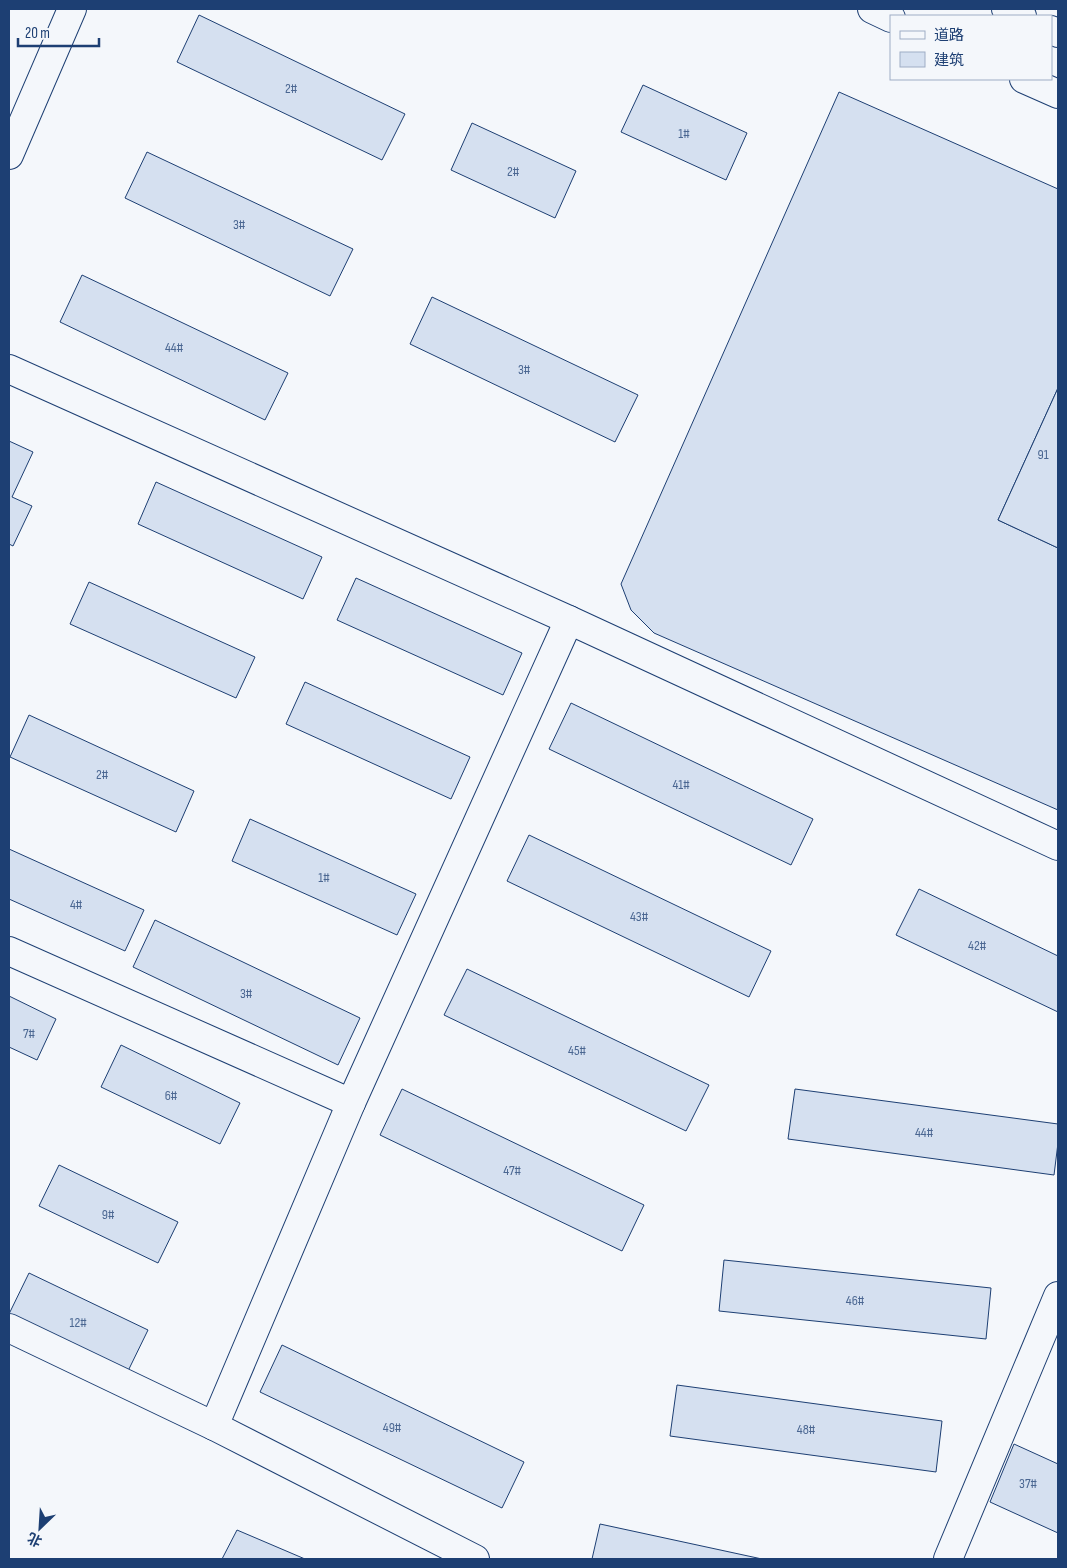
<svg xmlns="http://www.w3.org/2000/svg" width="1067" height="1568" viewBox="0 0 1067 1568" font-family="'Sofia Sans Condensed','Noto Sans SC',sans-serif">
<rect width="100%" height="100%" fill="#f4f7fb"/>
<g fill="#d5e0f0" stroke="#1d3f73">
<path d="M199 15 405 114 382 160 177 62Z"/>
<path d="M643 85 747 133 726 180 621 132Z"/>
<path d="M839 92 1058 189V388L998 520 1058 548V810L654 633 631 610 621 584Z"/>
<path d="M472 123 576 171 555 218 451 170Z"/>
<path d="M147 152 353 249 330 296 125 198Z"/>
<path d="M82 275 288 373 265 420 60 322Z"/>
<path d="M432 297 638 395 615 442 410 344Z"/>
<path d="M1058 388V548L998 520Z"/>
<path d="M9 441 33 452 12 497 32 506 13 546 9 544Z"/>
<path d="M156 482 322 557 303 599 138 524Z"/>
<path d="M356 578 522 653 503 695 337 620Z"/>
<path d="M89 582 255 657 236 698 70 624Z"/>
<path d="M305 682 470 757 451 799 286 724Z"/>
<path d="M571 703 813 819 791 865 549 749Z"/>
<path d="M29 715 194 791 176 832 10 757Z"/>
<path d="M250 819 416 894 397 935 232 861Z"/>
<path d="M529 835 771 951 749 997 507 881Z"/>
<path d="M9 849 144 910 125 951 9 899Z"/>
<path d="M919 889 1058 956V1012L896 935Z"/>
<path d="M155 920 360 1018 338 1065 133 967Z"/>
<path d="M467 969 709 1085 686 1131 444 1015Z"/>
<path d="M9 996 56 1019 37 1060 9 1047Z"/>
<path d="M121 1045 240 1103 220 1144 101 1087Z"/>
<path d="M402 1089 644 1205 622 1251 380 1135Z"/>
<path d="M795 1089 1058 1124V1143L1054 1175 788 1139Z"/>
<path d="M59 1165 178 1222 158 1263 39 1206Z"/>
<path d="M724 1260 991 1288 986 1339 719 1311Z"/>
<path d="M29 1273 148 1330 128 1371 9 1314Z"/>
<path d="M282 1345 524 1462 502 1508 260 1392Z"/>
<path d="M677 1385 942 1421 936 1472 670 1436Z"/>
<path d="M1014 1444 1058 1464V1533L990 1502Z"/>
<path d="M600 1524 762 1559H592Z"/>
<path d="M237 1530 305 1559H222Z"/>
</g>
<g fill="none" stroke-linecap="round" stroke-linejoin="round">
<g stroke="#1d3f73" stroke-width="30">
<g id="minor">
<path d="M9 155 72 9"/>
<path d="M9 369 569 620 1058 846"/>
<path d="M9 951 351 1103"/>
<path d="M9 1328 214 1426 475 1559"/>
<path d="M214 1426 351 1103 569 620"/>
<path d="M948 1559 1058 1296"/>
</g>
</g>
<g stroke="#1d3f73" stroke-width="30">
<g id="major">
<path d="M872 9 891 18"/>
<path d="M1006 9 1022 16"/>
<path d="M1051 30 1058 33"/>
<path d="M1024 79 1058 94"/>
</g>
</g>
<use href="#minor" stroke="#f4f7fb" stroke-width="28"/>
<use href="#major" stroke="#f4f7fb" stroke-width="28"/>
</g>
<g text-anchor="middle" stroke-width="4" stroke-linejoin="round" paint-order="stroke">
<g font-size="14" fill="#4b6792">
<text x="291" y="93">2#</text>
<text x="684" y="138">1#</text>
<text x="513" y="176">2#</text>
<text x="239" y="229">3#</text>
<text x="174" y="352">44#</text>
<text x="524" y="374">3#</text>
<text x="1043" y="459">91</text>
<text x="102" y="779">2#</text>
<text x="681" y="789">41#</text>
<text x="324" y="882">1#</text>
<text x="76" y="909">4#</text>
<text x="639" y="921">43#</text>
<text x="977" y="950">42#</text>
<text x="246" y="998">3#</text>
<text x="29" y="1038">7#</text>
<text x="577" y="1055">45#</text>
<text x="171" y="1100">6#</text>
<text x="924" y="1137">44#</text>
<text x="512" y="1175">47#</text>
<text x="108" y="1219">9#</text>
<text x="855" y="1305">46#</text>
<text x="78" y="1327">12#</text>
<text x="392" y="1432">49#</text>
<text x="806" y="1434">48#</text>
<text x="1028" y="1488">37#</text>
</g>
</g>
<rect width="1067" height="1568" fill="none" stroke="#1d3f73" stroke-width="20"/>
<rect x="890" y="15" width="162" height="65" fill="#f4f7fb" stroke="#9eadc5"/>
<rect x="900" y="31" width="25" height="8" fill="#f4f7fb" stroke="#9eadc5"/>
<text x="934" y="40" font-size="15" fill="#1d3f73">道路</text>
<rect x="900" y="52" width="25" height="15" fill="#d5e0f0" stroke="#9eadc5"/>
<text x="934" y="65" font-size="15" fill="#1d3f73">建筑</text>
<g transform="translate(40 1528) rotate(205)" stroke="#f4f7fb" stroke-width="4" paint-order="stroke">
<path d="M0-4L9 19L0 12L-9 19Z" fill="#1d3f73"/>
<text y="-8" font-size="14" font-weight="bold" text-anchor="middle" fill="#1d3f73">北</text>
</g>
<path d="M18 38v8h81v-8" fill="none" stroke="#1d3f73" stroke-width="2.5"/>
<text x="25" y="38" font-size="15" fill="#1d3f73" stroke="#f4f7fb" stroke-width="4" paint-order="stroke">20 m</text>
</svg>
